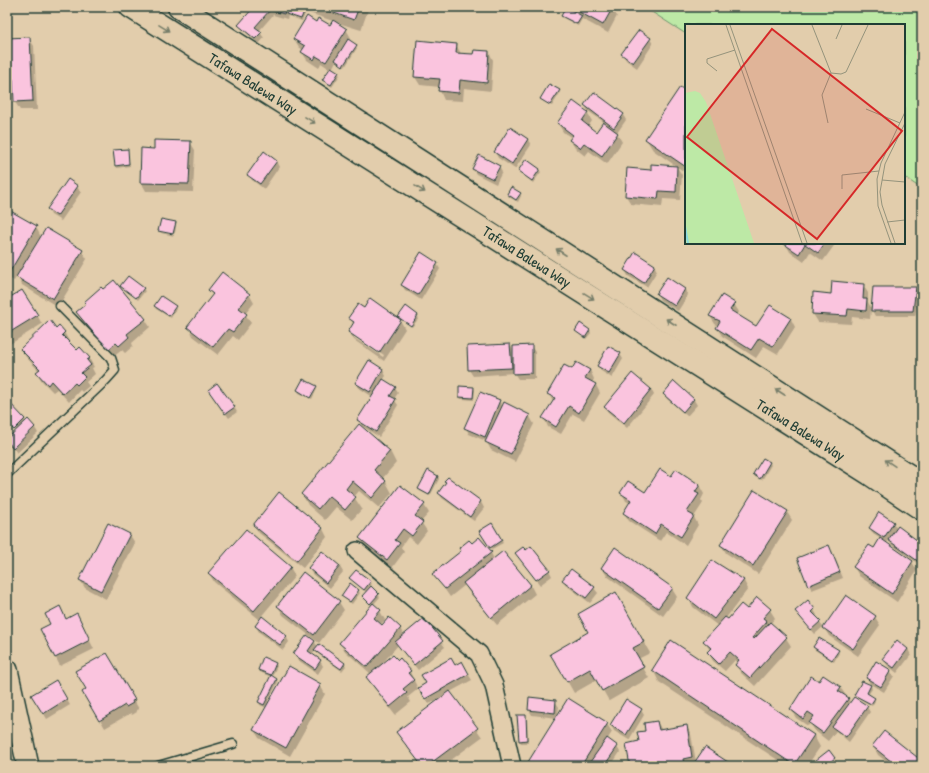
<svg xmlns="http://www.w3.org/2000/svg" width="929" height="773" viewBox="0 0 929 773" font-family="'Patrick Hand',sans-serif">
<rect width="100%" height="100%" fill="#e2cdac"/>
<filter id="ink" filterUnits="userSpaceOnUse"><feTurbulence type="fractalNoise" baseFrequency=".025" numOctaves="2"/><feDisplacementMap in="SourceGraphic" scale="8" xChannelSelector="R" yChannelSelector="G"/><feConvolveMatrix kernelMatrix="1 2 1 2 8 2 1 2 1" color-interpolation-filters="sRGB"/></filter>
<g filter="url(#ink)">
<path fill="#bde9a6" stroke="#6e936d" d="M644 7H922V189L904 177V25H686V34Z"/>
<g fill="#0003" fill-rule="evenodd">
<path d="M210 7H220L217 11Z"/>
<path d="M255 7H369L361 30 335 22 346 29 351 38 349 41 357 48 345 67 336 61 332 69 338 73 340 75 332 87 325 82 324 80 330 69 321 63 319 68 307 60 302 52 303 50 299 47 294 39 330 26 333 21 306 12 302 21 288 16 287 19 273 15 259 31 264 38 259 44 243 30 239 25Z"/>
<path d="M440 7H452L449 12Z"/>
<path d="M561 7H611L617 16 608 33 582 19 578 26 564 18 562 16 566 10Z"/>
<path d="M29 38 34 46 37 110H20L15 102 14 88H7V39Z"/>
<path d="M650 39 653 44 637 68 626 60 623 54Z"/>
<path d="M456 44 461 54 474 56 489 52 493 60 491 91 464 88 463 101 444 100 440 91V87L420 85 415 77Z"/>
<path d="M559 90 560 93 552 106 543 101 542 99Z"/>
<path d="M686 92V173L653 150 646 139Z"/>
<path d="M585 105 623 115 626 120 617 133 622 142 607 164 589 151 585 156 575 148 570 140 572 138 563 132 558 123 587 113 592 121 588 127 596 133 604 122 588 111Z"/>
<path d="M511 129 528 140 531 145 515 169 498 158 495 152Z"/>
<path d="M190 142 195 150 193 192 146 191 141 182 155 150Z"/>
<path d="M127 150 130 166 117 168 116 165Z"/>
<path d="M526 160 541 172 533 183 519 171Z"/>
<path d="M276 161 279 167 264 189 252 180 249 175Z"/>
<path d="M499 167 502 172 496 184 476 174 473 169Z"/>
<path d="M677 167 682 175 680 200 663 199 662 207 631 204 626 196 652 171Z"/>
<path d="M68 181 77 187 81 192 61 221 51 215 48 209Z"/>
<path d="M520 193 521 196 518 202 509 197 508 194Z"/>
<path d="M7 210 36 227 41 237 82 251 87 259 58 307 22 285 17 276 14 281 7 277Z"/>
<path d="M175 223 176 226 175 233 160 230Z"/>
<path d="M160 232 174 235V236L161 233Z"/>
<path d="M786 243H836L823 261 810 252 804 262 790 252 786 244Z"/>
<path d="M437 264 440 269 421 300 405 290 402 285Z"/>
<path d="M654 265 657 271 647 287 628 276 625 270Z"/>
<path d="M667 279 685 290 688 295 678 311 660 300 657 294Z"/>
<path d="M863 285 868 293V302L872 310 916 288 919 294 915 316H875L871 309 870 319 852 317 851 324 818 322 813 314Z"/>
<path d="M121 286 143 289 145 291 138 300Z"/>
<path d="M209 290 249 294 254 303 245 314 251 323 238 340 233 336 218 355 193 336 189 327 213 296Z"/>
<path d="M7 300 37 315 42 324 7 346Z"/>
<path d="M734 304 739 312 737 315 756 328 791 319 795 327 778 354 764 346 756 358 722 336 717 328 719 326 715 324 710 316Z"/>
<path d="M155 306H175L176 309 171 318 156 309Z"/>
<path d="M407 307 419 318 412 327 400 317Z"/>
<path d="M364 309 400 320 405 329 384 361 354 340 349 332 354 325 350 318ZM354 335 384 355 383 357 354 338Z"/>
<path d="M78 313 145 319 150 327 132 343 133 346 125 353 122 350 113 357 82 321Z"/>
<path d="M56 329 64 332 69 341 68 342 77 352 89 358 94 367 92 368 95 374 86 382 89 386 82 392 80 390 69 402 57 389 53 392 42 381 37 373 39 371 26 357 21 349Z"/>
<path d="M576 331H590L591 333 586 339Z"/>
<path d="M510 345 514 352 531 346 535 352V379H518L514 373 473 376 469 370 468 347Z"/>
<path d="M620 354 623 359 612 378 601 371 598 366Z"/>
<path d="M369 362 383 370 386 376 383 380 395 388 398 393 394 399 398 405 379 437 362 426 358 420 373 397 359 388 356 383Z"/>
<path d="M590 370 594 379 592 383 596 385 600 393 584 420 573 414 561 434 548 427 544 418 553 402 549 394 572 371Z"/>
<path d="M674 383 694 400 697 405 687 416 667 399 664 394Z"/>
<path d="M316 387 317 389 312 399 299 393 298 390Z"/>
<path d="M474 388 475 390 474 400 461 399 460 397Z"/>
<path d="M651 389 654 395 627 428 608 412 605 407Z"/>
<path d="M212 395 234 407 237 412 229 418Z"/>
<path d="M499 401 503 407 529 415 534 424 515 462 491 450 486 441 469 434 466 428Z"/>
<path d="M24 419 26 422 28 421 35 428 38 433 17 453 9 442 7 443V440L18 433 7 421Z"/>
<path d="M360 426 390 451 396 463 382 479 386 482 392 493 379 508 359 491 354 497 362 509 352 520 336 507 325 520 308 505 302 494Z"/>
<path d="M770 463 771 465 762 480 755 477 754 474Z"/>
<path d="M438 476 439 479 430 496 420 491 419 489Z"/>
<path d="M448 478 481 502 484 508 474 521 442 498 439 493Z"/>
<path d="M672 478 699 485 704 494 701 500 703 503 694 517 698 525 686 545 666 532 660 541 629 521 624 513 630 503 626 501 622 493 646 494Z"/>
<path d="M279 494 323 529 327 537 303 568 259 533 254 525Z"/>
<path d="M424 505 429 513 421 522 427 531 417 544 408 537 401 547 404 552 392 568 365 546 360 538Z"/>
<path d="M787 512 792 520 758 574 726 553 721 545Z"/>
<path d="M893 523 897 529 922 546V566L892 545 889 540 886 544 912 562 917 570 897 602 859 576 854 567 875 550 881 539 873 534 870 528Z"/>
<path d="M108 524 130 535 135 543 106 599 85 588 80 580Z"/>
<path d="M492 524 503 543 492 549 481 531Z"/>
<path d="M472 545 491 553 494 559 503 552 531 586 535 594 497 625 469 592 465 585 450 597 434 574Z"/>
<path d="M832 551 843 578 812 590 809 585Z"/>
<path d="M322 552 340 567 343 572 330 588 312 574 309 568Z"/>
<path d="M516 554 549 570 552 576 540 585Z"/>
<path d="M713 561 744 581 748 589 726 618 728 620 747 610 757 598 770 610 775 618 770 624 786 638 791 646 755 686 741 673 736 665 738 663 735 660 725 671 713 661 708 652 710 650 704 641 718 626 693 607 689 598Z"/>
<path d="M290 567 295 576 259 619 214 582 209 573Z"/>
<path d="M602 568 672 589 677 597 663 616 607 576Z"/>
<path d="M356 571 372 584 367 590 368 591 372 588 380 597 373 605 380 611 385 620 380 625 400 628 404 636 424 619 445 647 418 670 398 645 381 665 398 661 400 660 410 672 418 689 408 697 411 702 395 715 372 685 367 677 371 674 345 651 340 643 372 606 363 596 367 593 350 578Z"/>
<path d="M563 580 594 588 598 593 590 603 566 585Z"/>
<path d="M358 591 360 593 352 604 342 596Z"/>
<path d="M615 594 650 653 638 659 649 678 609 701 597 680 574 693 552 654 590 633Z"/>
<path d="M339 602 344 610 319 643 283 615 278 606Z"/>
<path d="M814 610 817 615 815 617 823 627 815 634 800 616Z"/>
<path d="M875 617 880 625 858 656 829 636 824 628Z"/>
<path d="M81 623 94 649 60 666 41 629Z"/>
<path d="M256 626 286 636 289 642 283 650 259 632Z"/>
<path d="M314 641 318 647 344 663 346 666 342 671 317 653 315 650 312 655 320 661 323 666 318 674 298 660 295 654Z"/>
<path d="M672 642 814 736 820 747 807 766H787L659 682 653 670Z"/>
<path d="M814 647 838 651 839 653 834 662 815 650Z"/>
<path d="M908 649 911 655 897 673 887 665 884 659Z"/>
<path d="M106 654 139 709 136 710 137 712 132 715 131 713 105 728 84 692 87 690Z"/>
<path d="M264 658 276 664 277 666 272 677 276 679 278 682 268 701 270 702 320 685 325 694 290 756 259 738 254 730 267 708 260 705 259 702 271 677 260 672 259 669Z"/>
<path d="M461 663 472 680 450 692 482 737 443 766H422L397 732 441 699 440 698 429 704 420 688Z"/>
<path d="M890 671 894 676 884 692 870 684 867 678Z"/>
<path d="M56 682 70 705 47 719 33 695Z"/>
<path d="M863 682 871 686 872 689 868 695 874 698 875 701 872 706 857 697 856 695Z"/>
<path d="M819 683 840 687 851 703 867 707 870 712 849 742 836 731 828 741 815 731 810 723 808 726 796 718 791 710Z"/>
<path d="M555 701 559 707 557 718 607 724 612 732 607 740 617 747 620 752 611 766H593L592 764 591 766H532L529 762 557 718 532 715 529 710Z"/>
<path d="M641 710 644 715 629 740 614 731 611 725Z"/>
<path d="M525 716 527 718 528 743H521L520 741Z"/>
<path d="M657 722 662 730 686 726 691 734 696 762 732 766H631L640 742 647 732Z"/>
<path d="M873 746 922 762V766H892L878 755Z"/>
<path d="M828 751 838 764 835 766H813Z"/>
</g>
<g fill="#fac4de" stroke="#1f3d34">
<path d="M254 7H287L284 14 270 10 255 27 262 32 255 39 238 25Z"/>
<path d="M289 7H299L305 9 301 19 286 14Z"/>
<path d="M317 7H359L354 20Z"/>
<path d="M566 7 582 16 577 24 561 16Z"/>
<path d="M570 7H613L603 25Z"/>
<path d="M307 16 316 22 318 18 330 25 333 20 347 29 326 62 316 56 314 60 301 52 305 46 293 39Z"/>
<path d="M639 30 651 38 633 63 621 54Z"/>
<path d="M30 37 33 101 14 102 13 79 7 80V38Z"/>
<path d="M348 39 357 45 343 66 335 60Z"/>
<path d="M417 40 457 44 456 53 473 54 474 50 489 51 487 83 460 80 459 93 438 91 440 79 414 77Z"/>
<path d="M331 67 339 72 331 85 322 80Z"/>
<path d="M549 84 560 90 550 105 540 99Z"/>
<path d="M680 87 686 91V167L645 139Z"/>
<path d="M594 92 624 114 614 128 584 105Z"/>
<path d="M573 101 588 112 582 121 596 132 603 122 618 133 602 156 584 143 580 148 569 140 573 135 557 123Z"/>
<path d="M510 127 528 139 512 164 494 152Z"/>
<path d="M154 140 191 141 189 184 140 183 141 148 154 149Z"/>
<path d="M128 149 129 164 115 166 113 150Z"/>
<path d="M264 151 277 161 260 184 247 175Z"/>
<path d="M479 155 500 166 493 179 472 169Z"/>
<path d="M526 159 540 169 532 181 518 171Z"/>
<path d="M651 164 677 166 676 192 659 191 658 199 625 196 627 168 651 170Z"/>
<path d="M68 179 78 186 57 216 47 209Z"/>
<path d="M511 187 521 193 516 200 507 194Z"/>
<path d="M7 209 37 226 9 273 7 272Z"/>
<path d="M161 219 176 222 173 234 158 231Z"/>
<path d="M46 228 83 250 53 299 16 277Z"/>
<path d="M785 243H825L818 253 805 244 799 254 784 244Z"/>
<path d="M421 252 438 263 418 295 401 285Z"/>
<path d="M635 252 655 265 644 283 624 270Z"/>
<path d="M222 272 250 294 239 308 247 314 233 332 228 329 213 347 187 327 213 294 208 290Z"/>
<path d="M128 276 144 288 136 298 120 286Z"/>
<path d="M667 277 685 289 675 306 656 294Z"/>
<path d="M114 280 146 319 127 334 129 337 119 346 116 343 108 350 76 312 86 304 84 302 101 287 103 289Z"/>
<path d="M832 281 864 284 863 299H867L866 311 848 309 847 316 812 314 813 292 831 294Z"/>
<path d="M873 287H916L913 311H871Z"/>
<path d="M22 290 38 315 7 334V299Z"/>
<path d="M722 295 735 303 730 310 756 326 770 305 791 318 773 346 759 338 751 350 716 328 720 321 709 316Z"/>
<path d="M161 296 176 306 169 316 154 306Z"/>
<path d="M370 298 401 320 379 353 348 332 354 322 348 318 358 304 364 308Z"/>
<path d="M406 306 418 315 411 326 398 317Z"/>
<path d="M50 320 56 328 59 325 65 332 62 335 77 350 80 347 90 358 87 360 91 365 81 373 85 377 77 385 75 383 63 394 51 381 48 385 36 372 40 369 20 349Z"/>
<path d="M580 323 590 330 585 338 575 331Z"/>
<path d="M510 344 512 368 468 370 467 346Z"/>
<path d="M532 345V373L513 374V346Z"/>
<path d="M608 346 621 353 609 373 597 366Z"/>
<path d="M369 360 383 369 370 392 355 383Z"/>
<path d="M576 362 590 370 585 378 596 384 579 413 569 406 556 427 542 418 555 398 547 394 564 365 572 369Z"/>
<path d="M632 373 651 389 624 423 604 407Z"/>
<path d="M303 379 317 386 310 398 297 390Z"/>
<path d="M383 379 396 387 390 396 396 399 376 432 357 420Z"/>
<path d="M674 381 694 399 683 412 663 394Z"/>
<path d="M217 383 235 407 225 414 208 390Z"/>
<path d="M459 386 474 387 473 398 459 397Z"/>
<path d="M480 392 500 400 485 437 464 428Z"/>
<path d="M7 400 25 419 14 430 7 423Z"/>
<path d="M504 402 530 415 511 454 485 442Z"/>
<path d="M28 419 35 427 13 448 7 441V439Z"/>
<path d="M359 424 390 451 374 470 386 481 372 498 352 481 346 489 356 497 345 510 329 496 318 509 301 494Z"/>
<path d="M763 458 770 462 760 479 753 474Z"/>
<path d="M660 469 671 476 676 469 700 485 695 492 699 494 687 512 694 516 681 537 661 524 655 534 623 513 631 500 620 493 628 481 645 492Z"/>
<path d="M428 470 438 476 429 495 418 489Z"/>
<path d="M448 477 481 501 470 517 438 493 446 482 444 481Z"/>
<path d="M400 485 425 504 415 516 423 522 412 536 403 529 395 540 400 543 387 560 359 538Z"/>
<path d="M754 490 788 511 753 566 720 545Z"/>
<path d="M279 492 323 528 297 561 253 525Z"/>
<path d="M879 512 894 522 884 538 869 528Z"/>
<path d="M108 523 130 534 101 591 79 580Z"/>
<path d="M492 523 502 540 490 548 479 531Z"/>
<path d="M898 526 922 544V564L888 540Z"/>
<path d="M246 529 291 567 254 611 208 573Z"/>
<path d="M479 537 492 552 445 589 432 574 461 551 459 548 469 540 472 543Z"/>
<path d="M880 538 913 561 892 594 853 567 869 545 874 548Z"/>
<path d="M829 545 840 572 808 586 797 558Z"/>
<path d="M531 546 550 570 536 580 515 553 523 547 526 550Z"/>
<path d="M615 547 673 588 658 608 601 568Z"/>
<path d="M322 551 340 566 326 583 308 568Z"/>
<path d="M503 551 531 585 491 618 463 583Z"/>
<path d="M712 560 744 580 714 619 687 598Z"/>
<path d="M571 569 595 587 586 598 562 580Z"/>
<path d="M356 570 371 581 364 590 349 578Z"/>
<path d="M303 572 340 601 314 635 277 606Z"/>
<path d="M350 583 359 590 350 602 341 596Z"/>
<path d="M371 586 379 594 370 604 362 596Z"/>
<path d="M616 592 644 642 633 648 644 667 602 691 590 669 567 682 550 654 588 632 578 614Z"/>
<path d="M846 595 876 616 853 649 823 628Z"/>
<path d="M757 597 771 609 763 618 767 621 752 638 754 639 770 622 787 637 750 678 735 665 739 660 730 652 719 664 707 652 711 648 703 641 725 617 728 619 741 604 747 609Z"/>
<path d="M808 600 815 609 812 612 821 621 811 630 795 611Z"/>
<path d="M373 603 381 610 374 618 382 625 389 617 401 628 367 667 339 643Z"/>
<path d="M60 606 66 619 77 613 90 640 55 658 40 629 50 624 45 614Z"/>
<path d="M262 616 287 636 280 645 255 626Z"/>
<path d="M424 618 443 641 414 665 395 642Z"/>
<path d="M307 635 315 641 308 651 321 660 315 669 293 654Z"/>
<path d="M819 638 839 650 832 660 813 647Z"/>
<path d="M671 640 814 735 794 765 652 670Z"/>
<path d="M897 640 908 649 894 668 882 659Z"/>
<path d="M319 644 345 663 341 669 314 650Z"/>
<path d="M107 653 135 700 132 701 133 703 126 707 125 705 99 721 82 692 86 689 75 671Z"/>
<path d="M393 655 398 660 400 658 411 671 408 673 414 680 403 689 407 693 390 707 366 677Z"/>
<path d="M263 657 276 663 271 675 258 670Z"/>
<path d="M451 658 455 665 462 661 469 674 425 699 418 688 426 683 421 675Z"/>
<path d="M876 661 891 670 881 687 866 678Z"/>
<path d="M289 666 321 684 286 748 253 730Z"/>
<path d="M271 675 277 679 264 705 258 702Z"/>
<path d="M823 675 841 687 838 691 849 698 823 733 809 723 814 716 808 712 803 719 790 709 811 676 819 681Z"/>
<path d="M56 680 67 699 43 714 31 695Z"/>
<path d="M862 681 871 685 867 693 875 698 871 704 854 695Z"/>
<path d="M450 691 478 728 427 766H422L396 732Z"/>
<path d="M529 697 556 700 555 713 528 710Z"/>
<path d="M854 697 868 706 846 737 832 727Z"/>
<path d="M568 698 608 723 581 766H534L528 762Z"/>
<path d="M626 699 642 709 626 735 610 725Z"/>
<path d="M517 715H526L527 740 519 741Z"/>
<path d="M657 721 659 730 687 725 692 757 683 759 684 765 680 766H630L626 744 639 741 637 732 645 731 644 723Z"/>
<path d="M884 731 922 761V766H897L872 746Z"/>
<path d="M607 738 618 746 604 766H596L590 762Z"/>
<path d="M705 747 734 766H692Z"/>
<path d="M829 750 835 758 825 766H812L811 764Z"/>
</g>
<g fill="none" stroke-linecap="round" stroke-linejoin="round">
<g stroke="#1f3d34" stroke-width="11">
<g id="service">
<path d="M7 474 106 380 115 370 111 358 60 306"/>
<path d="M158 766 233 744"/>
</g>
</g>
<g stroke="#1f3d34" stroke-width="20">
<path id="minor" d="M357 551 479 654 494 685 512 766"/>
</g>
<g stroke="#1f3d34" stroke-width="24">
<path id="tertiary" d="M7 670 28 766"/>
</g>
<g stroke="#1f3d34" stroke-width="25">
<g id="secondary">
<path id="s1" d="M131 7 870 474 922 509"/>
<path d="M179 7 922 484"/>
</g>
</g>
<use href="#service" stroke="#e2cdac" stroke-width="8"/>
<use href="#minor" stroke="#e2cdac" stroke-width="17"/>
<use href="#tertiary" stroke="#e2cdac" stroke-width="21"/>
<use href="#secondary" stroke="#e2cdac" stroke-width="22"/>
</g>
<defs><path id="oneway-shaft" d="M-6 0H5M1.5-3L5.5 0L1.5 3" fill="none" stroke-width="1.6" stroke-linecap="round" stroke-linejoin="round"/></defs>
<g stroke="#777e6a">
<use href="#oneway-shaft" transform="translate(164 28) rotate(32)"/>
<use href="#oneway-shaft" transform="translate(310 120) rotate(32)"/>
<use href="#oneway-shaft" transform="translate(420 189) rotate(32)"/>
<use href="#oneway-shaft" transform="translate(561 252) rotate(-147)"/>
<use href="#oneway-shaft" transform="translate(589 296) rotate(32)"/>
<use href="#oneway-shaft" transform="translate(671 322) rotate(-147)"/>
<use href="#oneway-shaft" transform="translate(780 392) rotate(-147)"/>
<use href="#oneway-shaft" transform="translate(890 463) rotate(-146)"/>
</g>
</g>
<g text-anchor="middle" stroke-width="3" stroke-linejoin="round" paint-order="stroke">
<g font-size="15" fill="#1f3d34" stroke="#e2cdac">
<text dy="5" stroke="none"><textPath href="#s1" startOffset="144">Tafawa Balewa Way</textPath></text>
<text dy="5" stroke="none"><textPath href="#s1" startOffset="468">Tafawa Balewa Way</textPath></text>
<text dy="5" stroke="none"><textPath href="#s1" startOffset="792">Tafawa Balewa Way</textPath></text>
</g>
</g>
<g transform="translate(685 24)">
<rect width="220" height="220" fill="#e2cdac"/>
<path d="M10 67 15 69 21 78 69 219H0V69Z" fill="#bde9a6"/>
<path fill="none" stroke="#89dadf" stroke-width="2" d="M0 202 3 219"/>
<path fill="none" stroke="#94937c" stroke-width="1" d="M41 1 117 219M45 1 122 219M127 1 146 49M151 15 157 1M32 47 22 39V35L50 26M146 49 156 50 161 48 183 1M181 85 215 99M143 99 137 71 146 49M197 156 220 158M157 165V151L194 147M202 198 220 196M206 219 193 182 192 155 196 139 220 88M210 219 197 181 195 168 200 140 220 99"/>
<path fill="#d62828" fill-opacity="0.15" stroke="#d62828" stroke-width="2" d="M87 5 217 107 132 215 2 113Z"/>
<rect width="220" height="220" fill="none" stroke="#1f3d34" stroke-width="2"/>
</g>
<rect width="929" height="773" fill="none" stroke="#e2cdac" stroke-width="24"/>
<rect x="12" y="12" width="905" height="749" fill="none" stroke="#1f3d34" stroke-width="1.5" filter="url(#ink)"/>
</svg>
